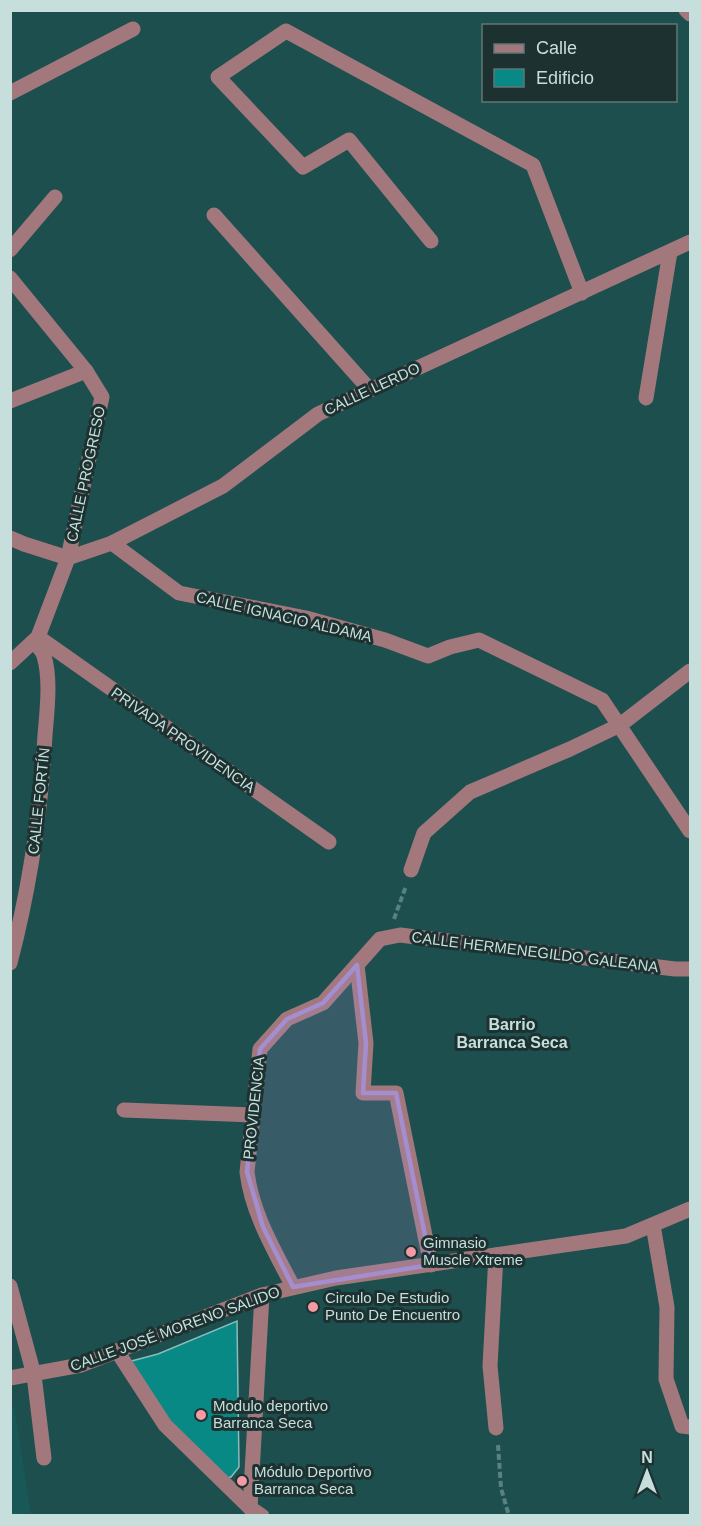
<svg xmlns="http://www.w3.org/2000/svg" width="701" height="1526" viewBox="0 0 701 1526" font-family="Arial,sans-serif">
<rect width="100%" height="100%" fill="#1d4f4e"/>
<path fill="#185957" d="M11 1407H14L31 1515H11Z"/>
<path fill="#098986" stroke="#89bcba" stroke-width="1.5" d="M237 1321 239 1467 231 1477 214 1481 124 1363 158 1354Z"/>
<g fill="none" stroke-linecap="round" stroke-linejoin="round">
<g stroke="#588180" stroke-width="4" stroke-dasharray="6 3" stroke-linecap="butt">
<path d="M394 919 406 886"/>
<path d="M498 1445 501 1488 509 1516"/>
</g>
<g stroke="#a3787c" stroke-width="15">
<path d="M686 10 690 14"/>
<path d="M10 93 133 29"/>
<path d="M214 215 370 390"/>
<path d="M431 241 349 140 303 167 218 77 286 31 533 165 582 293"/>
<path d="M10 250 55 197"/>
<path d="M10 278 86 371 102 397 68 558 38 637 10 663"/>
<path d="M646 398 670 252"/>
<path d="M10 401 86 371"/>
<path d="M10 538 24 544 68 558"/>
<path d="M112 543 179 593 306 618 385 640 428 656 450 647 479 640 602 700 690 831"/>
<path d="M68 558 112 543 223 486 318 414 690 242"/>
<path d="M38 637 329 842"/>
<path d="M411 870 424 833 470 792 570 749 620 725 690 671"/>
<path d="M10 963C30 887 41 812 45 735 47 711 51 679 44 656 42 650 38 646 33 642"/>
<path d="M357 965 366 1043 363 1093H396L431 1265"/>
<path d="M124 1110 253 1115"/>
<path d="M653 1225 667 1307 666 1379 682 1426 690 1427"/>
<path d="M496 1255 490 1366 496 1428"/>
<path d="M10 1286 34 1375 44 1458"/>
<path d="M293 1287C275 1251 252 1214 247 1172L260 1049 287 1019 323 1003 380 939 400 935 675 969H690"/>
<path d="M117 1351 165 1425 250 1508 262 1516"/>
<path d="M10 1378 81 1365 262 1295 336 1278 626 1236 690 1209"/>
<path d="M250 1508 262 1295"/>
</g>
</g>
<path fill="#a48ed0" fill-opacity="0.2" stroke="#a48ed0" stroke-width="4.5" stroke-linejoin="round" d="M357 965 366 1043 363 1093H396L431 1265 293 1287 263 1227 247 1172 260 1049 287 1019 323 1003Z"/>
<g fill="#f49aa4" stroke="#1c3130" stroke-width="2">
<circle cx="411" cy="1252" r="6"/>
<circle cx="313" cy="1307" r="6"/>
<circle cx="201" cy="1415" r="6"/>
<circle cx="242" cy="1481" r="6"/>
</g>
<g text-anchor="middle" stroke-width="6" stroke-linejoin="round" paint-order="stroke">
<g font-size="15" fill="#c6dfdd" stroke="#1c3130">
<text transform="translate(372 389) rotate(-25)" y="5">CALLE LERDO</text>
<text transform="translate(86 474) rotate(-78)" y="5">CALLE PROGRESO</text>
<text transform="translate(284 617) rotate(13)" y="5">CALLE IGNACIO ALDAMA</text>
<text transform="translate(183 740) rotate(35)" y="5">PRIVADA PROVIDENCIA</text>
<text transform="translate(39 801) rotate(-84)" y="5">CALLE FORTÍN</text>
<text transform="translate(535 952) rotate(7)" y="5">CALLE HERMENEGILDO GALEANA</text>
<text transform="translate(254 1108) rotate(-84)" y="5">PROVIDENCIA</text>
<text transform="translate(175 1329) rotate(-20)" y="5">CALLE JOSÉ MORENO SALIDO</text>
</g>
<g font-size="15" fill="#c6dfdd" stroke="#1c3130" text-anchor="start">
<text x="423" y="1248">Gimnasio<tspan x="423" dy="17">Muscle Xtreme</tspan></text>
<text x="325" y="1303">Circulo De Estudio<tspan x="325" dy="17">Punto De Encuentro</tspan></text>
<text x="213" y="1411">Modulo deportivo<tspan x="213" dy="17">Barranca Seca</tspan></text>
<text x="254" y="1477">Módulo Deportivo<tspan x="254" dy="17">Barranca Seca</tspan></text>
</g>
<g font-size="16" font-weight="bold" fill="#c6dfdd" stroke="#1c3130">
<text x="512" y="1030">Barrio<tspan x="512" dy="18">Barranca Seca</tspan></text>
</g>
</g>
<rect width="701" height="1526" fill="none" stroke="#c6dfdd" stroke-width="24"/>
<rect x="482" y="24" width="195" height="78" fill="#1c3130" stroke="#607775" stroke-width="1.5"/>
<rect x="494" y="44" width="30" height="9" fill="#a3787c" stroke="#607775" stroke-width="1.5"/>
<text x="536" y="54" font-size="18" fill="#c6dfdd">Calle</text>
<rect x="494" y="69" width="30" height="18" fill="#098986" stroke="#607775" stroke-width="1.5"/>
<text x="536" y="84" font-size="18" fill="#c6dfdd">Edificio</text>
<g transform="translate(647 1472)" stroke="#1c3130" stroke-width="4.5" paint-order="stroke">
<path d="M0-4.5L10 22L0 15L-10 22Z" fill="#c6dfdd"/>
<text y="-9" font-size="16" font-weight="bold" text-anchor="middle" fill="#c6dfdd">N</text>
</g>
</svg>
